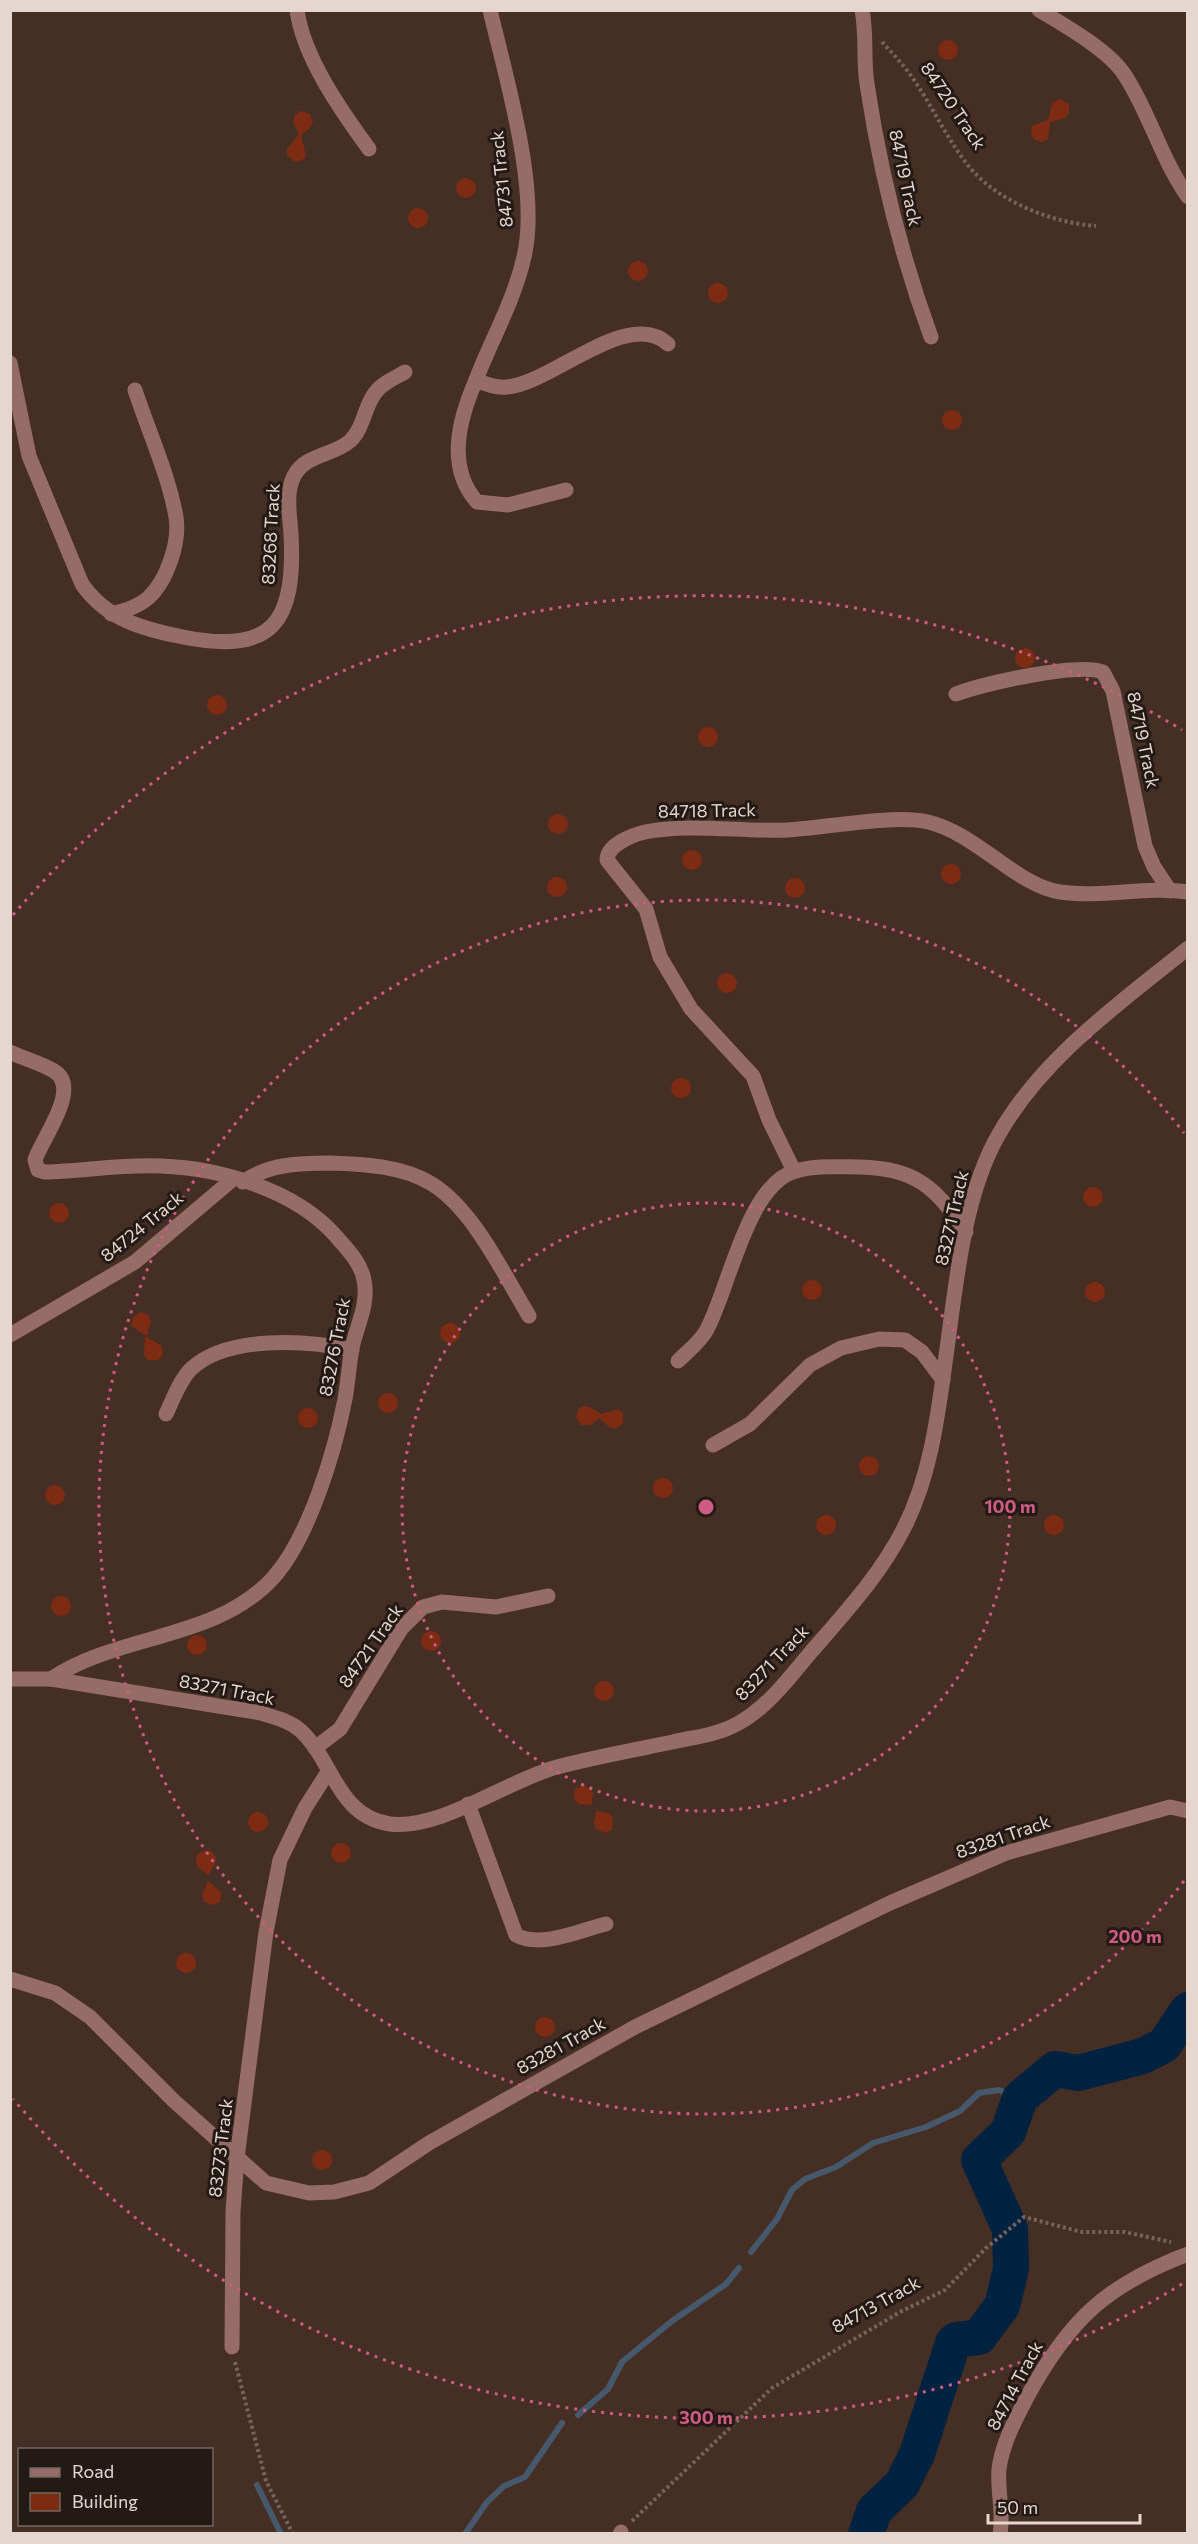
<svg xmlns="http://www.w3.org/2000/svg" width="1198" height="2544" viewBox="0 0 1198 2544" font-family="Commissioner,sans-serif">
<rect width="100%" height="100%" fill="#452f24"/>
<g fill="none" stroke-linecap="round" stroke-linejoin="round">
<g stroke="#45586c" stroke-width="6">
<path d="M751 2252 777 2219 792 2190 805 2179 836 2167 873 2143 926 2127 960 2111 979 2093 999 2090 1020 2098"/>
<path d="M578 2415 608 2389 622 2362 672 2321 726 2284 739 2268"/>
<path d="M257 2485 281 2534"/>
<path d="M465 2534 487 2502 504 2486 525 2477 562 2423"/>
</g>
<path stroke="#002241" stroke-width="36" d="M866 2534 874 2511 902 2484 917 2454 953 2343 956 2340 979 2337 1002 2306 1011 2269 1010 2229 979 2160 1008 2132 1020 2098 1055 2069 1078 2073 1143 2056 1164 2045 1188 2010"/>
</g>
<g fill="#7d2c13">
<circle cx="948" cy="50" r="10"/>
<path d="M1060 99 1069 104V113L1065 118 1050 122 1048 139 1042 142 1035 140 1031 135 1032 126 1048 120 1052 103Z"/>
<path d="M300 111 309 113 313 122 310 128 301 135 306 156 301 161 295 162 287 155V149L299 134 293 122 295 115Z"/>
<circle cx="466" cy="188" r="10"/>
<circle cx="418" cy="218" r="10"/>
<circle cx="638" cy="271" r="10"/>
<circle cx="718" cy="293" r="10"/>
<circle cx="952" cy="420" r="10"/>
<circle cx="1025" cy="658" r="10"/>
<circle cx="217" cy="705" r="10"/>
<circle cx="708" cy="737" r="10"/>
<circle cx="558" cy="824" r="10"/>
<circle cx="692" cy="860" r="10"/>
<circle cx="951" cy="874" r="10"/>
<circle cx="557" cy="887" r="10"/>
<circle cx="795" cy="888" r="10"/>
<circle cx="727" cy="983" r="10"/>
<circle cx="681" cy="1088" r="10"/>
<circle cx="1093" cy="1197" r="10"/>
<circle cx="59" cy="1213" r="10"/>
<circle cx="812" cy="1290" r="10"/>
<circle cx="1095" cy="1292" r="10"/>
<path d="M141 1312 147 1314 151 1320 147 1336 131 1326 133 1317Z"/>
<circle cx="450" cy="1333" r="10"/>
<path d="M145 1336 162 1346 163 1355 158 1360H148L144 1355Z"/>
<circle cx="388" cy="1403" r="10"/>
<path d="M583 1406 590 1407 601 1414 618 1409 623 1413V1423L616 1429 609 1427 599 1418 591 1425H581L576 1417 578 1410Z"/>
<circle cx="308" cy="1418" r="10"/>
<circle cx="869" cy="1466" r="10"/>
<circle cx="663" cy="1488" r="10"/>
<circle cx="55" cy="1495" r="10"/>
<circle cx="826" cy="1525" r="10"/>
<circle cx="1054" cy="1525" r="10"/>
<circle cx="61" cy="1606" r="10"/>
<circle cx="431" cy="1641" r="10"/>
<circle cx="197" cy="1645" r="10"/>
<circle cx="604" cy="1691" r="10"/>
<path d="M584 1785 593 1792 592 1805 579 1804 574 1799 575 1789Z"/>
<path d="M596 1811 608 1813 613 1817 612 1829 606 1833 596 1829 594 1823Z"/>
<circle cx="258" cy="1822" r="10"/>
<circle cx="341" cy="1853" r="10"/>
<path d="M206 1850 212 1852 216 1858 215 1864 208 1875 198 1867 196 1860 197 1854Z"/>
<path d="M208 1881 222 1893 220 1902 214 1905 204 1902 202 1895Z"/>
<circle cx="186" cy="1963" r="10"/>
<circle cx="545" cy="2027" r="10"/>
<circle cx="322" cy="2160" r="10"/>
</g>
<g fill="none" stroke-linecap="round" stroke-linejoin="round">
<g stroke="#766359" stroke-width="4" stroke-dasharray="3 3" stroke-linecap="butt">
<path d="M882 42C891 52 901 62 909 73 932 104 947 141 972 170 1001 203 1054 223 1096 226"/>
<path d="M235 2362 266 2481 293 2534"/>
<path d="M632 2521 772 2388 900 2312 945 2290 986 2248 1024 2217 1082 2232H1125L1171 2242"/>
</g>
<g stroke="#956c66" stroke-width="15">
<path d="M297 10C303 57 342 112 369 149"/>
<path d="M490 10C506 78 540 191 524 257 514 301 492 338 476 380 486 384 495 388 507 387 553 383 628 307 668 344"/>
<path d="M862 10C867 35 863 60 867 84 880 171 901 255 931 337"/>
<path d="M1039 10C1064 25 1108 50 1124 74 1149 111 1160 157 1188 197"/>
<path d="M10 363 29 456 82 584C106 619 142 629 183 637 273 655 296 622 291 534 290 516 285 493 294 476 305 454 333 456 350 441 364 428 364 407 375 393 382 383 395 378 405 372"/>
<path d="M476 380C459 419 446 467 477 502L508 505 566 490"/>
<path d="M111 614C124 611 138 607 148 598 167 581 180 542 176 517 169 476 148 430 135 390"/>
<path d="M956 694C983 684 1077 662 1103 672L1113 691 1145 846 1154 867 1170 891"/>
<path d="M10 1052C24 1059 41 1063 54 1071 82 1088 42 1138 35 1160L38 1170 45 1172C83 1171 123 1164 161 1166 220 1168 294 1190 334 1234 345 1247 361 1262 364 1280 369 1304 357 1325 352 1348 349 1365 348 1382 345 1399 335 1451 309 1538 273 1578 215 1641 119 1633 51 1679"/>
<path d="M794 1171 769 1120 753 1076 691 1009 660 957 646 909 607 860C607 845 632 835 645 832 689 823 742 832 787 830 825 828 893 814 928 822 976 833 1017 886 1060 892 1102 898 1146 886 1188 892"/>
<path d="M243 1182C268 1164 300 1163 330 1163 364 1164 403 1166 432 1184 474 1210 504 1275 529 1316"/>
<path d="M10 1335 135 1262 233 1179"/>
<path d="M678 1361C687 1352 700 1342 706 1331 728 1293 747 1183 796 1171 816 1165 839 1167 860 1167 916 1168 936 1188 966 1232"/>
<path d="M166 1414C173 1400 179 1381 191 1369 227 1335 307 1340 352 1350"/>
<path d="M713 1445 750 1424 810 1365 841 1348 879 1339 905 1340 922 1352 943 1380"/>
<path d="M10 1679H51L261 1713C275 1718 291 1721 301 1731 334 1762 337 1816 390 1824 441 1830 506 1781 557 1767 595 1757 634 1750 673 1742 694 1737 717 1735 737 1724 767 1708 789 1678 811 1652 844 1614 881 1574 904 1528 931 1475 938 1414 946 1356 956 1286 963 1196 999 1134 1043 1057 1120 1003 1188 948"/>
<path d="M315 1748 340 1729 401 1629 423 1607 442 1602 496 1607 548 1596"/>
<path d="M468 1804 516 1935C541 1949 580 1930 606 1924"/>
<path d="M10 1979 55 1993 90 2017 174 2101 266 2183 309 2193 334 2192 369 2183 429 2143 635 2027 890 1903 1006 1853 1170 1807 1188 1811"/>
<path d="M232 2347 233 2211 237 2158 266 1932 280 1860 305 1808 328 1772"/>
<path d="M620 2534 621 2532"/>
<path d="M1000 2534C1004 2512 997 2490 999 2469 1002 2444 1016 2418 1027 2397 1069 2320 1106 2285 1188 2254"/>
</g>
</g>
<g fill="none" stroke="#ce5b84" stroke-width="3" stroke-dasharray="3 6">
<circle cx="706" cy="1507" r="304"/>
<path d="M1184 1881A607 607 0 1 1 1184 1133"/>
<path d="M1182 2284A911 911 0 0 1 13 2099M13 915A911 911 0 0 1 1182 730"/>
</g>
<g text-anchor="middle" stroke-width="6" stroke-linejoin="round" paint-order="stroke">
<g font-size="18" fill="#e5d7d0" stroke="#241a15">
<text transform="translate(953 106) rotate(56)" y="6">84720 Track</text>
<text transform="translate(905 178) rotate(78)" y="6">84719 Track</text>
<text transform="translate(502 179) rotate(-96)" y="6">84731 Track</text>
<text transform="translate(271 534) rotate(-87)" y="6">83268 Track</text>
<text transform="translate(1143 740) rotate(78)" y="6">84719 Track</text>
<text transform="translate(707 811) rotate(-1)" y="6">84718 Track</text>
<text transform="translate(952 1218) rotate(-77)" y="6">83271 Track</text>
<text transform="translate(142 1227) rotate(-39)" y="6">84724 Track</text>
<text transform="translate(335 1347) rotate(-79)" y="6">83276 Track</text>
<text transform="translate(371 1646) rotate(-55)" y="6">84721 Track</text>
<text transform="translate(772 1663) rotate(-46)" y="6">83271 Track</text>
<text transform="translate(227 1690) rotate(11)" y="6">83271 Track</text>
<text transform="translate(1003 1837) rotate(-19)" y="6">83281 Track</text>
<text transform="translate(561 2046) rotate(-29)" y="6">83281 Track</text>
<text transform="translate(221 2148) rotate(-83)" y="6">83273 Track</text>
<text transform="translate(876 2305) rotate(-29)" y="6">84713 Track</text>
<text transform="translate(1015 2386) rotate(-62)" y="6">84714 Track</text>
</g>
</g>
<circle cx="706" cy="1507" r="9" fill="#ce5b84" stroke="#241a15" stroke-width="3"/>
<g font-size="18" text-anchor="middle" font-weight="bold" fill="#ce5b84" stroke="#241a15" stroke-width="6" stroke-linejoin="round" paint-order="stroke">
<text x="1010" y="1513">100 m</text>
<text x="1135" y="1943">200 m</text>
<text x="706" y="2424">300 m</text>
</g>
<rect width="1198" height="2544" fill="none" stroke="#e5d7d0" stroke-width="24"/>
<rect x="18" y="2448" width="195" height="78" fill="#241a15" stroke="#716660" stroke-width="1.5"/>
<rect x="30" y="2468" width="30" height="9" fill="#956c66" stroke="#716660" stroke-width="1.5"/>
<text x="72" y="2478" font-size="18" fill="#e5d7d0">Road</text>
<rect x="30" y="2493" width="30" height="18" fill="#7d2c13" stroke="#716660" stroke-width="1.5"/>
<text x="72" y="2508" font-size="18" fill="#e5d7d0">Building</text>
<path d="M988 2514v9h152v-9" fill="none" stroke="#e5d7d0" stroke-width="3"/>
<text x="997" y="2514" font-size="18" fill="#e5d7d0" stroke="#241a15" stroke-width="4.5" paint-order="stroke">50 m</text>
</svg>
